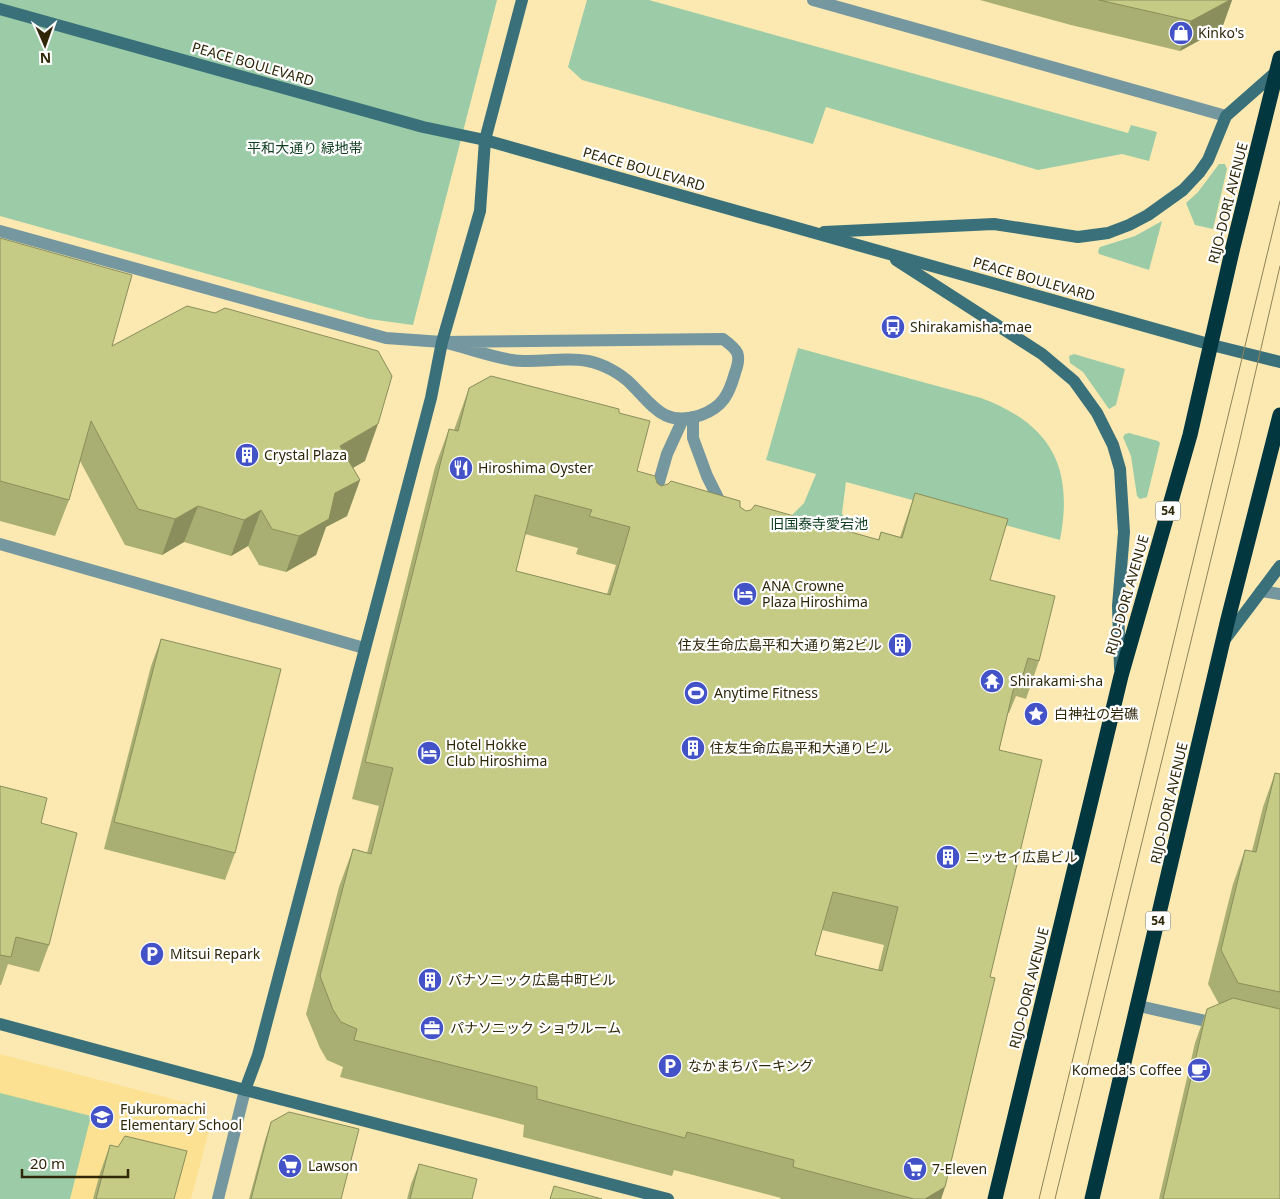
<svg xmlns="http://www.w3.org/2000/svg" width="1280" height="1199" viewBox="0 0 1280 1199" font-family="'Noto Sans','Noto Sans JP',sans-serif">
<rect width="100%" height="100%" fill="#fbe9b1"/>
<path fill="#fbe191" d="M0 1054 199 1106 210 1127 191 1199H0Z"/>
<g fill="#9bcca7">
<path d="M0 0H497L413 325 369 319 0 216Z"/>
<path d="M587 0H649L1128 133 1131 125 1157 132 1149 161 1122 154 1038 170 826 107 813 144 582 80 568 67Z"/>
<path d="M1219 164H1225L1227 169 1213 229 1195 225 1186 203 1198 192Z"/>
<path d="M1162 221 1149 270 1099 254 1098 251 1100 247 1135 236Z"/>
<path d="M798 348 981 398C1051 424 1074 467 1060 540L846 482 842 513 851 535 792 531V515L804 503 816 474 766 460Z"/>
<path d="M1074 354 1125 369 1116 405 1109 409 1083 372 1070 363 1069 356Z"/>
<path d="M1129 433 1158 441 1160 443 1147 497 1140 499 1137 496 1131 456 1123 437 1125 434Z"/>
<path d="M0 1093 91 1116 70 1199H0Z"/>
</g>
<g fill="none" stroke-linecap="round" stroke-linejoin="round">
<g stroke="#75979f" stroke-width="12">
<path d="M693 417V438L707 476 723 508"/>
<path d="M654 499 667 454 683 419"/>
</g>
<g stroke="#75979f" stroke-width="12">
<path d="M813 0 1226 116"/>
<path d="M0 231 386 338 442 342 723 339C738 350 742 354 735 373 729 394 723 407 701 415 664 427 654 407 631 384 620 373 603 364 588 361 563 356 536 364 512 360 488 356 465 347 442 342"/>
<path d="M0 544 364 648"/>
<path d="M1261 591 1280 594"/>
<path d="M1139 1006 1219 1024"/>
<path d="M218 1199 245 1090"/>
</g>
<g stroke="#39707a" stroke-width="12">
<path d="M0 9 423 127 485 140 1212 345 1280 362"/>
<path d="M824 232 994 224 1078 237 1108 233 1129 225 1148 215 1183 190 1199 173 1208 160 1226 116 1277 71"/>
<path d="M896 260 1042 354 1074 381 1097 413 1113 445 1120 469 1124 532 1118 606 1120 668"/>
<path d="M1223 642 1280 566"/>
<path d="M0 1024 245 1090 668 1199"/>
<path d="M245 1090 258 1055 431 398 442 342 480 211 485 140 522 0"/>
</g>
<g stroke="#023740" stroke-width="15">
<path d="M995 1199 1121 676 1190 435 1233 247 1280 58"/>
<path d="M1092 1199 1228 619 1280 415"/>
</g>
<g stroke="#908358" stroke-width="1">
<path d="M1039 1199 1280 201"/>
<path d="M1055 1199 1238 448 1280 266"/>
</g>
</g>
<g fill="#a9af72" fill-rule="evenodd">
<path d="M980 0H1232L1222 28 1180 51 1071 25Z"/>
<path d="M0 238 112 346 365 461 352 468 360 480 347 516 326 527 316 555 286 572 259 565 248 546 231 556 184 542 162 555 125 545 80 461 69 500 55 536 0 521Z"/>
<path d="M469 388 619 413 637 471 661 486 740 507 746 511 878 540 881 532 900 537 915 493 990 580 1039 661 1026 699 1016 696 1009 713H1008L999 750 990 977 945 1187 941 1199H780L781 1198 674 1170 672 1176 523 1137 524 1125 340 1077 343 1067 327 1060 320 1048 306 1014 339 887 353 849 367 853 379 806 352 799 435 467 449 429 454 430ZM525 534 578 548 576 554 616 565 607 594 516 571ZM822 930 884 945 878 970 815 955Z"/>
<path d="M161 639 235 853 225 880 104 849 151 666Z"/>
<path d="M1275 773 1280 774V1199H1159L1195 1043 1207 1009 1219 1004 1208 984 1233 884 1245 850 1252 851 1263 807Z"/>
<path d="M0 786 41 823 49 945 39 972 8 964 1 985H0Z"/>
<path d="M271 1122 341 1199H249L265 1140Z"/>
<path d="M110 1145 174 1199H93L100 1173Z"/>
<path d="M419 1164 472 1199H407L411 1184Z"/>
</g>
<g fill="#8a8e5c">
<path d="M1230 0H1232L1222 28 1180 51 1191 21Z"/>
<path d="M378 424 365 461 327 483 340 446Z"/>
<path d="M360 480 347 516 326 527 316 555 286 572 299 536 335 493Z"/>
<path d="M198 506 184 542 162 555 175 519Z"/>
<path d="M261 510 248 546 231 556 244 520Z"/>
<path d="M945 1187 941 1199H925Z"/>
</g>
<g fill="#c5cb84" stroke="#8a8e5c" fill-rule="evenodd">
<path d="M1099 0H1230L1191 21Z"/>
<path d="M0 238 132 275 112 346 187 306 215 313 225 308 378 351 392 376 378 424 340 446 360 480 335 493 329 519 299 536 272 529 261 510 244 520 198 506 175 519 138 509 91 421 69 500 0 481Z"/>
<path d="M491 376 619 409V413L650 421 637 471 655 476 657 483 661 486 668 484 671 481 740 501V507L746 511 751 510 755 505 879 540 881 532 902 538 915 493 1008 519 990 580 1055 596 1039 661 1028 658 1023 675 1017 674 999 750 1042 760 990 977 995 978 945 1187 925 1199H914L793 1167 794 1160 687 1132 685 1138 537 1099V1087L354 1040 357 1029 341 1022 333 1010 320 976 353 849 371 854 393 768 365 762 449 429 458 431 469 388ZM535 495 592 510 589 516 630 527 610 595 516 571ZM833 892 898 907 882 971 815 955Z"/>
<path d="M161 639 281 669 235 853 114 822Z"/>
<path d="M1275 773 1280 774V992L1238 983 1221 950 1245 850 1256 852Z"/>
<path d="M0 786 47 798 41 823 77 833 49 945 16 937 11 957 0 955Z"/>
<path d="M1233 998 1280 1009V1199H1163L1207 1009Z"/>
<path d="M289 1112 359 1129 341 1199H251L271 1122Z"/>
<path d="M125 1136 187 1151 174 1199H96L110 1145 118 1147Z"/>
<path d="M419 1164 477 1179 472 1199H410Z"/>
<path d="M554 1186 602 1199H550Z"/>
</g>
<defs>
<g id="shop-disc" transform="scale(1.25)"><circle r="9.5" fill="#4353c7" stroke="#fff"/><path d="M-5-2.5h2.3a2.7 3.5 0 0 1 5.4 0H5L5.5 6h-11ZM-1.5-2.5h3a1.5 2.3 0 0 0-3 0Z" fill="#fff"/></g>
<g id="bus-disc" transform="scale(1.25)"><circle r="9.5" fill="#4353c7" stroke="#fff"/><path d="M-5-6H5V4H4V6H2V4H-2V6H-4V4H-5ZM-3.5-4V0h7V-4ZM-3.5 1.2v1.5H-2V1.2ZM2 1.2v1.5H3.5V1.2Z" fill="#fff"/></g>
<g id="building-disc" transform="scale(1.25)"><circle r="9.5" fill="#4353c7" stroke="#fff"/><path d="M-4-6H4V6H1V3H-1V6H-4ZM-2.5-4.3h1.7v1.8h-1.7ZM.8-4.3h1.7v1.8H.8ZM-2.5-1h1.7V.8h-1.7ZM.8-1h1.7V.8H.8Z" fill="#fff"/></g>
<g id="restaurant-disc" transform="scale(1.25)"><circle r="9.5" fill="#4353c7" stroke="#fff"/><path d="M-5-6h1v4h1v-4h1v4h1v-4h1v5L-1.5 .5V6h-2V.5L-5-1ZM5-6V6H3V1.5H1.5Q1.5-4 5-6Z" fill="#fff"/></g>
<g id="hotel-disc" transform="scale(1.25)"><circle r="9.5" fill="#4353c7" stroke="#fff"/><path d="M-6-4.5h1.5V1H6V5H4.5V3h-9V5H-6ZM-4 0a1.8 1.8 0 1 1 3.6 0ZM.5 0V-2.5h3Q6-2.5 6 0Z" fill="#fff"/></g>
<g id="temple-disc" transform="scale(1.25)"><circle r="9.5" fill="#4353c7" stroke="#fff"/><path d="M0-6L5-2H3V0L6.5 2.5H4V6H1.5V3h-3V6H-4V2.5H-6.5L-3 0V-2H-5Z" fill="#fff"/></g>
<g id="stadium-disc" transform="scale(1.25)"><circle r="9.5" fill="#4353c7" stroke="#fff"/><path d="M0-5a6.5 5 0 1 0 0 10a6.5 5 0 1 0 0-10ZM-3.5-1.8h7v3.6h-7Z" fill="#fff"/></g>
<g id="sight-disc" transform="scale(1.25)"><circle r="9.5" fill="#4353c7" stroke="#fff"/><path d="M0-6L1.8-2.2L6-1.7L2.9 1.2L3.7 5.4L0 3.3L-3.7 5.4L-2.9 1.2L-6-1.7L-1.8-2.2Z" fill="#fff"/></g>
<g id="parking-disc" transform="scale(1.25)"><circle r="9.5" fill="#4353c7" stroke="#fff"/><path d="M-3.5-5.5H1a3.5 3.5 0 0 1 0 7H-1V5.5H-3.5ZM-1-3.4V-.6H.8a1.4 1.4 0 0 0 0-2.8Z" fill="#fff"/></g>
<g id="office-disc" transform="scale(1.25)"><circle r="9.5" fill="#4353c7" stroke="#fff"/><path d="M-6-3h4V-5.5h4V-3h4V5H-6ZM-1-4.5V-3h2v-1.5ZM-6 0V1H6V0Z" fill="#fff"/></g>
<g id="cafe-disc" transform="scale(1.25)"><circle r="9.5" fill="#4353c7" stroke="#fff"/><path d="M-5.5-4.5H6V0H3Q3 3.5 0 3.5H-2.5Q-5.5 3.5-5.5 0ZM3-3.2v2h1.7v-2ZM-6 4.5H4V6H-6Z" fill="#fff"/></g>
<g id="school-disc" transform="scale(1.25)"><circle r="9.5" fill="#4353c7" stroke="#fff"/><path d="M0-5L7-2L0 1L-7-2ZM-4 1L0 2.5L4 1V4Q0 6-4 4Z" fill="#fff"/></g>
<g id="supermarket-disc" transform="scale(1.25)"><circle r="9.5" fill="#4353c7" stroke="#fff"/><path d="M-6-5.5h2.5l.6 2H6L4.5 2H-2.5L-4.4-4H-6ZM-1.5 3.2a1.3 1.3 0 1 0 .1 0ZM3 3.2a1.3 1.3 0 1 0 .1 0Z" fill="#fff"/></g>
</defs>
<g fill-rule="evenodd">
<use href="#shop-disc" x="1181" y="33"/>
<use href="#bus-disc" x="893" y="327"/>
<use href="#building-disc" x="247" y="455"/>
<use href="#restaurant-disc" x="461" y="468"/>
<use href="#hotel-disc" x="745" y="594"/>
<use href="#building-disc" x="900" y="645"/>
<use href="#temple-disc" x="992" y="681"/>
<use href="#stadium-disc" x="696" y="693"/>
<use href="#sight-disc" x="1036" y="714"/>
<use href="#building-disc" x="693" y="748"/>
<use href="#hotel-disc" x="429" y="753"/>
<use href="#building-disc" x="948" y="857"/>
<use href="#parking-disc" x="152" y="954"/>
<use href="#building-disc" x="430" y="980"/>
<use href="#office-disc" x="432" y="1028"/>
<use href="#parking-disc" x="670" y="1066"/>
<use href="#cafe-disc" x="1199" y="1070"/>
<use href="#school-disc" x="102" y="1117"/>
<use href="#supermarket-disc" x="290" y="1166"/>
<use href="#supermarket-disc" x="915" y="1169"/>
</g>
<g text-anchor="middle" stroke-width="4.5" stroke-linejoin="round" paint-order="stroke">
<g fill="#fff" stroke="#6e6853" stroke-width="1">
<rect x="1155.5" y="501.5" width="25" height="19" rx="4"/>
<rect x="1145.5" y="911.5" width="25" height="19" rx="4"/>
</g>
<g font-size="12" font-weight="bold" fill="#302709">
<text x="1168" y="515">54</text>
<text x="1158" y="925">54</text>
</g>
<g font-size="14" fill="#302709" stroke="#fff" text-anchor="start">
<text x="1198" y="38">Kinko's</text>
<text x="910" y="332">Shirakamisha-mae</text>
<text x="264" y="460">Crystal Plaza</text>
<text x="478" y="473">Hiroshima Oyster</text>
<text x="762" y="591">ANA Crowne<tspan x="762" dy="16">Plaza Hiroshima</tspan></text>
<text x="882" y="650" text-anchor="end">住友生命広島平和大通り第2ビル</text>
<text x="1010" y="686">Shirakami-sha</text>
<text x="714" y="698">Anytime Fitness</text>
<text x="1054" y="719">白神社の岩礁</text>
<text x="446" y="750">Hotel Hokke<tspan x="446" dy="16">Club Hiroshima</tspan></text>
<text x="710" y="753">住友生命広島平和大通りビル</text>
<text x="966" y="862">ニッセイ広島ビル</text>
<text x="170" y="959">Mitsui Repark</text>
<text x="448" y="985">パナソニック広島中町ビル</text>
<text x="450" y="1033">パナソニック ショウルーム</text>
<text x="688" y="1071">なかまちパーキング</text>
<text x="1182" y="1075" text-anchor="end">Komeda's Coffee</text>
<text x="120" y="1114">Fukuromachi<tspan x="120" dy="16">Elementary School</tspan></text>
<text x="308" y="1171">Lawson</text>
<text x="932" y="1174">7-Eleven</text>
</g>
<g font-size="14" fill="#302709" stroke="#fff">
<text transform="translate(253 64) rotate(16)" y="5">PEACE BOULEVARD</text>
<text transform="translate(644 169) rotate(16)" y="5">PEACE BOULEVARD</text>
<text transform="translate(1228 203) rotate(-76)" y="5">RIJO-DORI AVENUE</text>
<text transform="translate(1034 279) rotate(16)" y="5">PEACE BOULEVARD</text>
<text transform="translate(1127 595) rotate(-74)" y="5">RIJO-DORI AVENUE</text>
<text transform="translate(1169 803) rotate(-77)" y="5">RIJO-DORI AVENUE</text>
<text transform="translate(1029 988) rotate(-76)" y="5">RIJO-DORI AVENUE</text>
</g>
<g font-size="14" fill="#0e3c1f" stroke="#fff">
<text x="305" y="153">平和大通り 緑地帯</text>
<text x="819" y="529">旧国泰寺愛宕池</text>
</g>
</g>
<g transform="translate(45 45) rotate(178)" stroke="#ffffff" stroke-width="4" paint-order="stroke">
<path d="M0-4L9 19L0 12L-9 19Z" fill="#302709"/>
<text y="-8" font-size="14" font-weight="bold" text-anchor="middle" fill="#302709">N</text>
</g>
<path d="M22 1169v8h106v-8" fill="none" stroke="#302709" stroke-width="2.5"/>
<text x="30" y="1169" font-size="15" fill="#302709" stroke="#ffffff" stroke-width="4" paint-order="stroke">20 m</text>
</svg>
